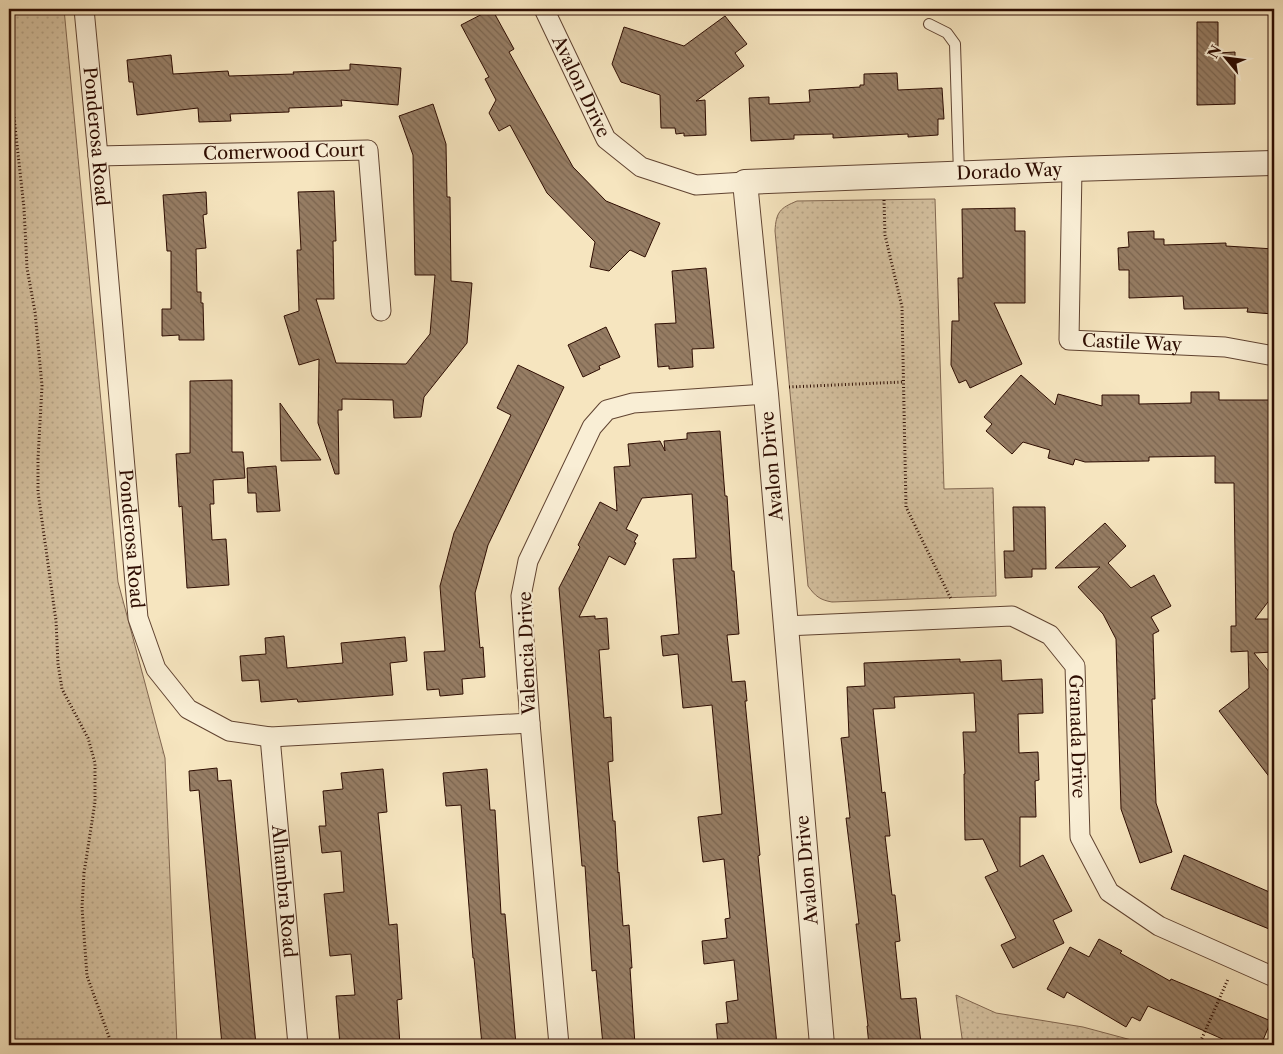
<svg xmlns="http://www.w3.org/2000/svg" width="1283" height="1054" viewBox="0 0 1283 1054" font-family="'Libre Caslon Text',serif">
<defs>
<pattern id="grass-dots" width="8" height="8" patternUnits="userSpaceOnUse" patternTransform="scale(1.25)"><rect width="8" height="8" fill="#d4c09f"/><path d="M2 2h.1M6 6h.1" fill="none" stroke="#b6a487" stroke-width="1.8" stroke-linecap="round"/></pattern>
<pattern id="building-back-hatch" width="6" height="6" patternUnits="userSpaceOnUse" patternTransform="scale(1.25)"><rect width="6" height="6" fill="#967d64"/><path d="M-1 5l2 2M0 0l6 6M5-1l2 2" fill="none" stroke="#7b6550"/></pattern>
</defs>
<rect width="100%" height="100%" fill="#f6e5bf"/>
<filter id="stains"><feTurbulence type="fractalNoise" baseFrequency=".004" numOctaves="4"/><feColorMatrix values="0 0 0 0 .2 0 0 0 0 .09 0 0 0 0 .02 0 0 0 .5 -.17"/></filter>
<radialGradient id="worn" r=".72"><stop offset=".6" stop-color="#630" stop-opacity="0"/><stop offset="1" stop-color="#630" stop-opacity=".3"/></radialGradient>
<g fill="url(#grass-dots)" stroke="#816650">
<path d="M9 9H64L118 582 165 758 177 1045H9Z"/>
<path d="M935 199 944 489 993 488 996 596 832 602C820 600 815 596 808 586L775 231C776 212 780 208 797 201Z"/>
<path d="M956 995 996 1013 1083 1027 1150 1045H963Z"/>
</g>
<g fill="url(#building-back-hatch)" stroke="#2e0d02">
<path d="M492 9 514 49 509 52 573 167 606 201 660 223 645 257 630 250 609 271 590 267 595 242 547 193 510 125 499 131 489 113 496 100 485 79 489 77 461 25Z"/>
<path d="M725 16 747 44 735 53 744 66 696 101 705 100 706 135 684 136V133L676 134 675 128H661L660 95 621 82 612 64 624 27 684 46Z"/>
<path d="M1197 22H1218V53L1235 52V104L1197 105Z"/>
<path d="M171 55 173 74 228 71 229 76 294 74 293 72 350 70V64L401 68 398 105 341 100 342 106 289 108V112L230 114 231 121 199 122 198 108 137 115 133 82H129L127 60Z"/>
<path d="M897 73 898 90 942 88 944 119H938V135L908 137V134L833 138V134L794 135V139L751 141 749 98 769 97V104L810 102 809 90 860 87V85H864V74Z"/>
<path d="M433 104 446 144 447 197H450L451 281 472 283 467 343 424 397 421 417 394 418 393 400 342 399V410H338L339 474H335L318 423 319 359 299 365 284 316 299 311 297 250H301L298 192 334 191 336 241H333L334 299H316L336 363 406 364 430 334 435 275H415L413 155 399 116Z"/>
<path d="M206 192 207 214 203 215 206 248 196 249 197 292H201V303H203L204 340H179V335L162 336V309H171V251H167L163 195Z"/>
<path d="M1015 208V231H1025V303H994L1022 364 970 388 966 380 959 383 951 365 952 321H959L958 278H963L962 209Z"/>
<path d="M1154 231V239H1164V245L1226 243V246L1274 249 1273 314 1247 312 1248 308 1184 309 1183 296 1129 298V270H1119L1118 248 1129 247 1128 232Z"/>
<path d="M706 268 714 348 692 349 693 367 669 369V366L658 367 655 324 676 323 672 271Z"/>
<path d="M606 327 620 357 599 366 600 369 583 377 568 345Z"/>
<path d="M518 365 564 387 488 545 475 593 480 648 483 647 485 677 462 679 463 694 440 696 439 689 427 690 424 652 445 651 440 586 454 533 511 415 497 408Z"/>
<path d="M1021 375 1055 405 1058 394 1102 406V395H1139V404L1191 403V392H1219V400H1272V429H1274V594L1255 619H1274V652L1254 653 1274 678V783L1219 711 1249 688 1248 651 1231 652V626H1236L1234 483H1215V456L1149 457V461L1085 462 1075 459 1073 465 1048 458 1050 450 1023 442 1012 454 986 431 992 424 984 417Z"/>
<path d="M232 380V452H243L245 478 213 480 214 504H210L212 540 226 539 229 585 187 588 182 506 179 507 176 454 190 453V381Z"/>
<path d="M280 403 307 441 321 460 281 461Z"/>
<path d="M720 431 725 496H727L732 571H734L739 634 727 635 732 682 745 681 747 701H745L760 855 758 856 777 1045H718L716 1024 728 1023 726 1002 738 1000 734 960 704 964 702 941 727 938 725 919 730 918 724 859 703 862 698 817 722 814 712 705 683 708 678 654 663 656 661 636 679 634 673 559 696 558 692 494 642 498 626 529 638 535 634 542 636 543 625 565 609 556 579 617 595 616V619L607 618 609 649 599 650 604 718 611 717 613 761 608 762 613 821H615L618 873 619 872 623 926 629 925 632 968H630L635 1045H603L596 970 592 971 585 866H582L559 588 580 547 578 545 600 502 617 511 614 467 630 466 628 444 660 441 665 451 664 441 687 439V433Z"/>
<path d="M276 466 280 511 257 512 256 493H248L247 468Z"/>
<path d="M1013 507H1045L1046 569H1032V577L1005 578 1004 551H1014Z"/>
<path d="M1105 523 1126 546 1108 563 1131 588 1154 575 1171 606 1151 617 1159 631 1153 634 1155 699H1152L1156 803 1172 852 1140 863 1121 809 1116 639 1103 614 1078 587 1100 567 1055 568Z"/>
<path d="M284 636 287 668 343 663 341 643 405 637 407 661 390 663 393 695 298 702 297 699 261 702 259 680 242 681 240 656 266 654 265 638Z"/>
<path d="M960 659V662L1001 660 1002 681 1042 679 1043 713 1018 714 1019 753 1038 752 1039 780 1035 781 1036 817H1020V867L1043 855 1072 911 1053 920 1064 943 1013 968 1001 945 1016 938 985 877 998 871 983 839 965 840 964 774H965L963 732H976L974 693 894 697 895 708 873 709 882 793 885 792 890 836H885L892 895H895L900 941 895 942 901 999 916 998 921 1043 902 1045H869L867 1026H868L856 924H859L846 818H850L841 738 849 737 847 687 865 686 864 663Z"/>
<path d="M217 768 218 781 231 780 256 1045H222L199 790 190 791 189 771Z"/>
<path d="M383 769 387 812 378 813 389 925 397 924 402 999 397 1000 400 1045H340L336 996 355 995 351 954 330 956 324 894 344 892 341 851 322 853 319 826H326L323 791 343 789 341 773Z"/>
<path d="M487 769 490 810H495L501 914H505L516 1045H482L474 958H473L461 805 446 806 443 773Z"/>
<path d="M1184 855 1274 894V931L1171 889Z"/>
<path d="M1099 939 1122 951 1120 953 1170 981 1171 979 1271 1021 1261 1045H1236L1148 1006 1140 1021 1132 1017 1126 1027 1067 992 1064 998 1047 989 1070 947 1089 957Z"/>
</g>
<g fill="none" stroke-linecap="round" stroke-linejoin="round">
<g stroke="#604331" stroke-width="12">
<path id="service" d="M929 24 947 33 955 44 959 174"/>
</g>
<g stroke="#604331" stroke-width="21">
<g id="minor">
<path id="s1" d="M84 9 98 156 138 618 156 669 188 709 229 731 270 737 530 723"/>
<path id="s2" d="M544 9 606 139 641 167 696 185 745 182"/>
<path id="s3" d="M98 156 368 150 381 311"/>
<path id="s4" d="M1072 169 1069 340 1225 347 1274 356"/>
<path id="s5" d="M785 626 1012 616 1050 635 1075 666 1080 837 1109 892 1159 926 1274 977"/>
<path id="s6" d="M270 737 298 1045"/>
<path d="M559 1045 530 723 521 596 528 561 592 427 607 410 633 403 766 394"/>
</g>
</g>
<g stroke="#604331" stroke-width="26">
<g id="tertiary">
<path id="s7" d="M822 1045 766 394 745 182 1072 169 1274 163"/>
</g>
</g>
<g stroke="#2e0d02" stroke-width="3" stroke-dasharray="1 2.5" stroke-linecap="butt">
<path d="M9 72 24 208 27 268 35 312 42 386 38 459V492L56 621 58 664 62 689 88 738 95 763V802L84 873 82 907 87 976 112 1045"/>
<path d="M884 200 885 235 902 307 906 507 951 599"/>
<path d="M789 387 903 382"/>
<path d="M1199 1045 1228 979"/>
</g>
<use href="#service" stroke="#f9eed5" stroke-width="10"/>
<use href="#minor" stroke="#f9eed5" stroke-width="19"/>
<use href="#tertiary" stroke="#f9eed5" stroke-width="24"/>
</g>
<g text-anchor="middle" stroke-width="4.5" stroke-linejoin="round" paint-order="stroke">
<g font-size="18" fill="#2e0d02" stroke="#f9eed5">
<text dy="6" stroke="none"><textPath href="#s2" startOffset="86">Avalon Drive</textPath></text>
<text dy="6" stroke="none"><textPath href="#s1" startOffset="128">Ponderosa Road</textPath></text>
<text dy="6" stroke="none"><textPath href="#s3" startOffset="186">Comerwood Court</textPath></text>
<text dy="6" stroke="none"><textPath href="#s7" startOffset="1131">Dorado Way</textPath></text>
<text dy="6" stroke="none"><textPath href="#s4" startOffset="234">Castile Way</textPath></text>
<text transform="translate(772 466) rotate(-95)" y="6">Avalon Drive</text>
<text dy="6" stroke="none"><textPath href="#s1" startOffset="532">Ponderosa Road</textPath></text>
<text transform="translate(527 653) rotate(-92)" y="6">Valencia Drive</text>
<text dy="6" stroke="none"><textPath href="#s5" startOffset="380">Granada Drive</textPath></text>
<text transform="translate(807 870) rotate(-95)" y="6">Avalon Drive</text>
<text dy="6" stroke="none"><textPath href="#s6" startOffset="155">Alhambra Road</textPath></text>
</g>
</g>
<rect width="1283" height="1054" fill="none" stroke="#f6e5bf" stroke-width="30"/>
<rect x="10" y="10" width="1263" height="1034" fill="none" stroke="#2e0d02" stroke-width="2.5"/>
<rect x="15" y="15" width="1253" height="1024" fill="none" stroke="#2e0d02"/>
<g transform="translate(1226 58) rotate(299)" stroke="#f9eed5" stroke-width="4" paint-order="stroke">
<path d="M0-4L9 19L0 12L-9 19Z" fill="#2e0d02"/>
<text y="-8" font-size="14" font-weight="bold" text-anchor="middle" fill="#2e0d02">N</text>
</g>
<rect width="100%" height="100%" filter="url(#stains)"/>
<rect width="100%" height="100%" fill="url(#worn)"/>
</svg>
